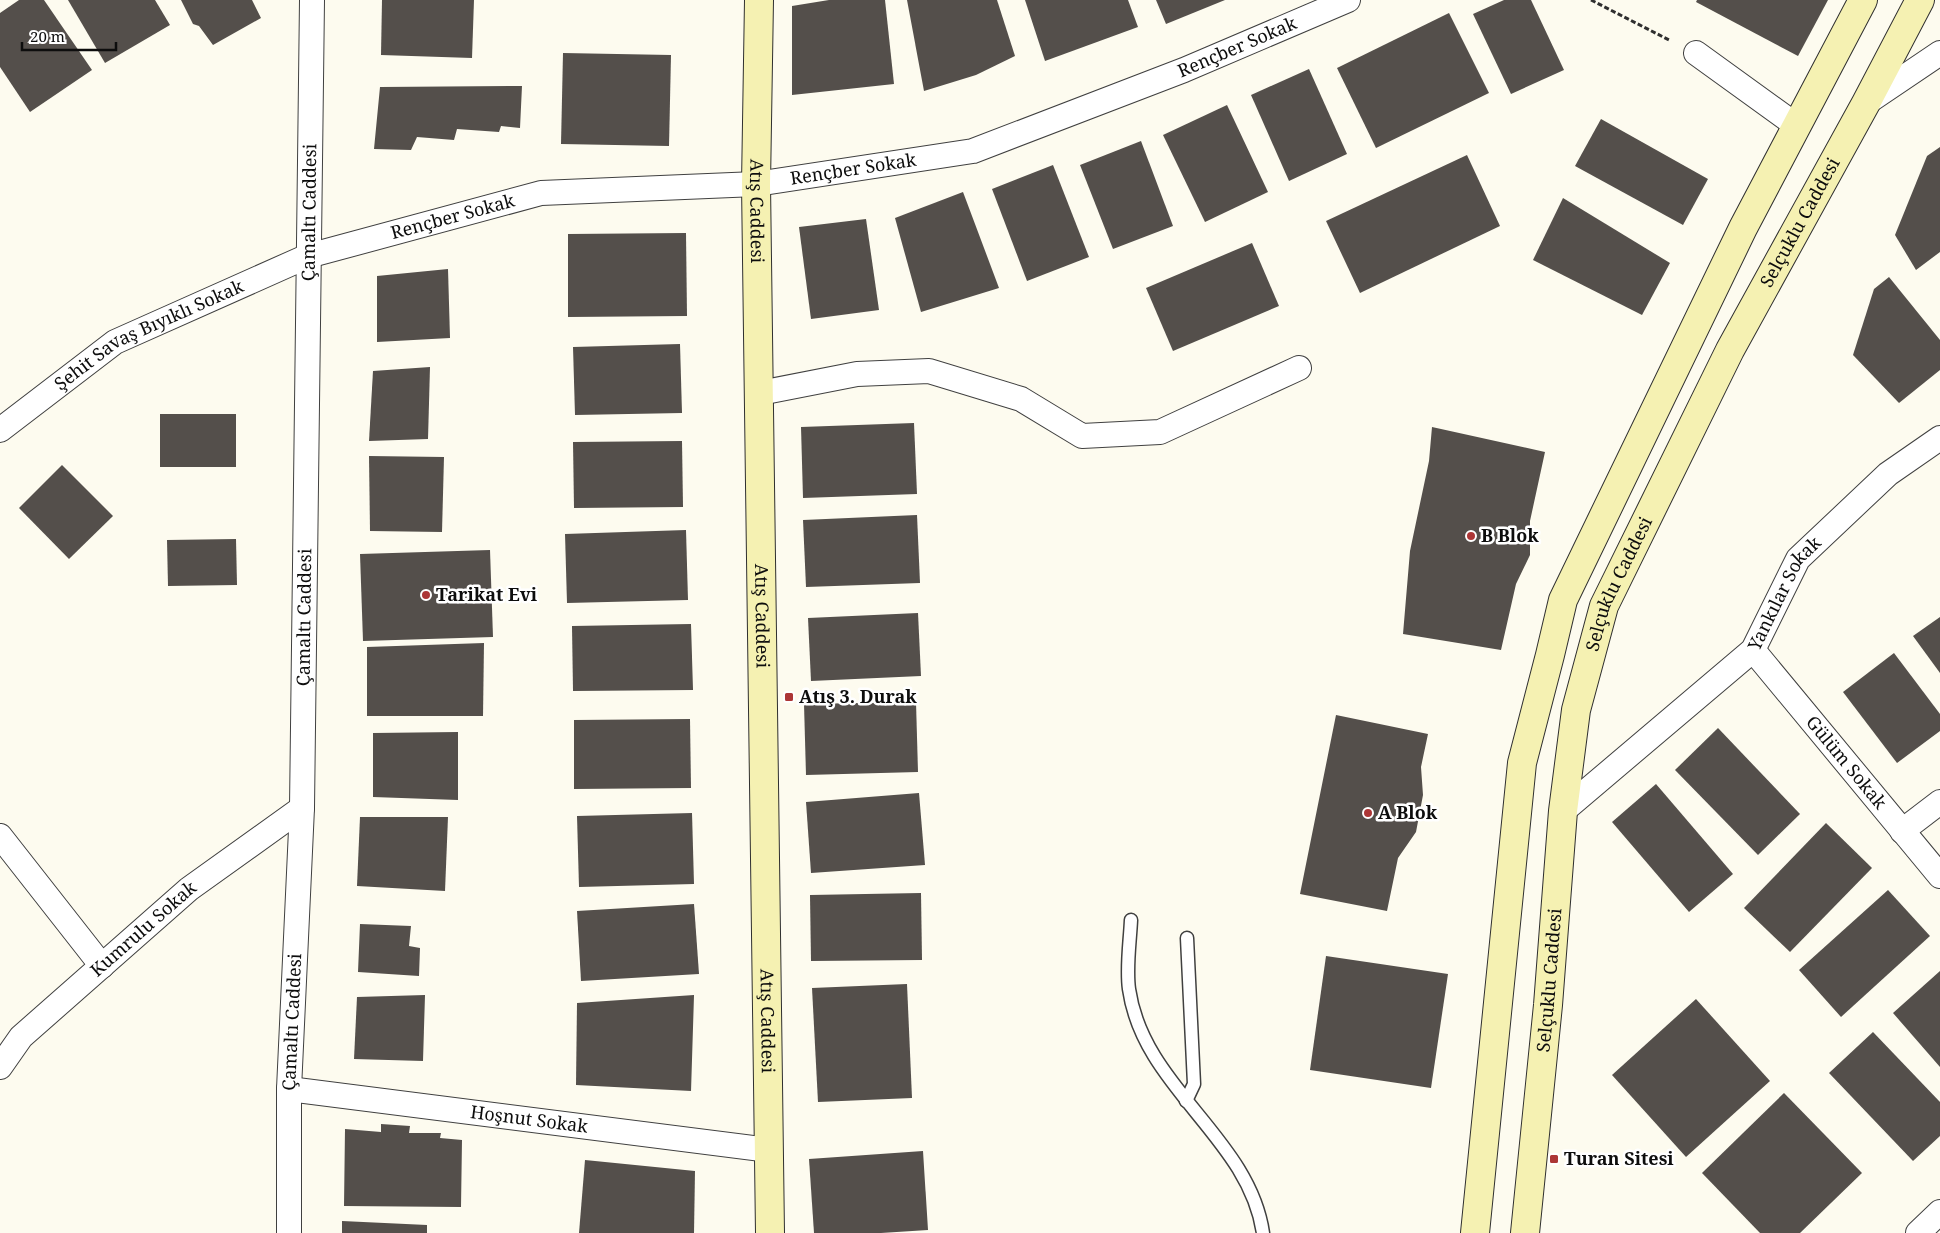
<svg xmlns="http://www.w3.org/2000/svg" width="1940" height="1233" viewBox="0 0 1940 1233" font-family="'Noto Serif',serif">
<rect width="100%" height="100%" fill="#fdfbef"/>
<g fill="#544f4b">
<path d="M19 0H44L92 70 30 112 0 67V13Z"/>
<path d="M68 0H155L170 25 105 63Z"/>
<path d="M181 0H252L261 18 213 45 199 26 193 24Z"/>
<path d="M382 0H474L472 58 381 55Z"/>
<path d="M829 0H885L894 84 792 95V6Z"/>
<path d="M907 0H997L1015 56 976 75 924 91Z"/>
<path d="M1025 0H1128L1138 27 1045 61Z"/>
<path d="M1156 0H1225L1166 24Z"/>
<path d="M1504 0H1531L1564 70 1511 94 1473 14Z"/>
<path d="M1697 0H1828L1798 56 1696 2Z"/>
<path d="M1449 13 1489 93 1376 148 1337 68Z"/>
<path d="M563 53 671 55 669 146 561 144Z"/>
<path d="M1309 69 1347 154 1289 181 1251 95Z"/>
<path d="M522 86 520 128 501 126 499 132 457 129 454 140 417 137 411 150 374 149 380 87Z"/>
<path d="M1227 105 1268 192 1205 222 1163 135Z"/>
<path d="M1601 119 1708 179 1683 225 1575 166Z"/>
<path d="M1141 141 1173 226 1113 249 1080 165Z"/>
<path d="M1940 147V252L1916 270 1895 235 1927 156Z"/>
<path d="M1467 155 1500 226 1360 293 1326 221Z"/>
<path d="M1053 165 1089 257 1027 281 992 189Z"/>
<path d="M963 192 999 288 921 312 895 218Z"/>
<path d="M1563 198 1670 263 1642 315 1533 260Z"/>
<path d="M866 219 879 310 811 319 799 227Z"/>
<path d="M686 233 687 316 568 317V234Z"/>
<path d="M1252 243 1279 306 1173 351 1146 288Z"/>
<path d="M448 269 450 338 377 342V276Z"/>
<path d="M1889 277 1940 340V370L1899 403 1853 355 1874 289Z"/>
<path d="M680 344 682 413 575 415 573 347Z"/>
<path d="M430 367 428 439 369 441 373 371Z"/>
<rect x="160" y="414" width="76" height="53"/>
<path d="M914 423 917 494 803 498 801 427Z"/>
<path d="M1432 427 1545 452 1530 521V555L1516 584 1501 650 1403 634 1410 551 1429 461Z"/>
<path d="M682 441 683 507 574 508 573 442Z"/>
<path d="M369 456 444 457 442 532 370 531Z"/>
<path d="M62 465 113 516 69 559 19 508Z"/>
<path d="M917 515 920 583 806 587 803 520Z"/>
<path d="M686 530 688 600 567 603 565 534Z"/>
<path d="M236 539 237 585 168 586 167 540Z"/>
<path d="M490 550 493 637 363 641 360 554Z"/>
<path d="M918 613 921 676 811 681 808 618Z"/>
<path d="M1940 617V673L1913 636Z"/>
<path d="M691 624 693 690 573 691 572 626Z"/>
<path d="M484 643 483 716H367V647Z"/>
<path d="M1894 653 1940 714V731L1897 763 1843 692Z"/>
<path d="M916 702 918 772 806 775 804 704Z"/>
<path d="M1336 715 1428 734 1421 767 1423 795 1416 832 1398 858 1387 911 1300 894Z"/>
<path d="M690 719 691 788 574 789V720Z"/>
<path d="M1718 728 1800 814 1758 855 1675 770Z"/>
<path d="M458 732V800L373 797V733Z"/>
<path d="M1656 784 1733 874 1689 912 1612 822Z"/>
<path d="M919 793 925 865 811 873 806 802Z"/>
<path d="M692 813 694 884 579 887 577 816Z"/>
<path d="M360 817H448L445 891 357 886Z"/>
<path d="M1826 823 1872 868 1790 952 1744 908Z"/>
<path d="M1888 890 1930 936 1841 1017 1799 970Z"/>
<path d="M921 893 922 960 811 961 810 895Z"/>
<path d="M694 904 699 974 581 981 577 911Z"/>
<path d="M360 924 411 926 409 946 420 948 419 976 358 972Z"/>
<path d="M1326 956 1448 974 1431 1088 1310 1070Z"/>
<path d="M1940 971V1067L1893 1013Z"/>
<path d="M907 984 912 1098 818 1102 812 988Z"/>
<path d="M425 995 423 1061 354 1059 357 997Z"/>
<path d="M694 995 691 1091 576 1085 577 1003Z"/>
<path d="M1696 999 1770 1081 1686 1157 1612 1075Z"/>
<path d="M1873 1032 1940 1102V1136L1913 1161 1829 1073Z"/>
<path d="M1784 1093 1862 1173 1800 1233H1760L1702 1173Z"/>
<path d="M381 1124 410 1126 409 1133H441L440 1138 462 1140 461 1207 344 1206 345 1129 381 1132Z"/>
<path d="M923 1151 928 1230 881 1233H814L809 1159Z"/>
<path d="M585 1160 695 1171 694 1233H579Z"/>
<path d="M342 1221 427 1225V1233H342Z"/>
</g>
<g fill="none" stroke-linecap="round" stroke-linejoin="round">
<g stroke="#404040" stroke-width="15">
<g id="lane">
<path d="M1131 920C1130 942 1126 967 1129 989 1143 1088 1249 1137 1263 1233"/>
<path d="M1186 1101 1194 1084 1187 938"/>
</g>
</g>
<g stroke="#404040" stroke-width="26">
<g id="street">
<path d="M1696 53 1797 126"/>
<path d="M1866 103 1940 53"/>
<path d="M760 393 857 374 929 371 1021 399 1082 436 1160 432 1299 368"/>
<path id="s1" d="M0 430 115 342 308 256 541 193 756 184 973 151 1184 70 1348 0"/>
<path id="s2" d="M1753 650 1940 876"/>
<path id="s3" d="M1563 811 1753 650 1798 559 1888 474 1940 438"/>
<path d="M1902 831 1940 802"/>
<path d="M0 836 102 966"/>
<path id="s4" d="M0 1067 21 1037 189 889 302 808"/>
<path id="s5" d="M289 1089 769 1150"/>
<path id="s6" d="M289 1233V1089L302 808 312 0"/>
<path d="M1918 1233 1940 1212"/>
</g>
</g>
<g stroke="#2f2f2f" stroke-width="30">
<g id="secondary">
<path id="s7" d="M759 0 756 184 770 1233"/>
<path d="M1475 1233 1522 763 1550 655 1563 600 1743 228 1863 0"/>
<path id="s8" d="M1525 1233 1548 1005 1563 811 1576 710 1604 606 1730 350 1866 103 1920 0"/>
</g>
</g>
<path stroke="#2f2f2f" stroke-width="3" stroke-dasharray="5 2.5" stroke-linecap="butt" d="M1591 0 1671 41"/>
<use href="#lane" stroke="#fff" stroke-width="12"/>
<use href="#street" stroke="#fff" stroke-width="24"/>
<use href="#secondary" stroke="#f5f1b2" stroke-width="28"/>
</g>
<g fill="#ac3636" stroke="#fff" stroke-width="2">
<circle cx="1471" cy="536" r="5"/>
<circle cx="426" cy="595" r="5"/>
<rect x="784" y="692" width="10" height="10" rx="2.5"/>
<circle cx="1368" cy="813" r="5"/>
<rect x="1549" y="1154" width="10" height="10" rx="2.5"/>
</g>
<g text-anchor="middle" stroke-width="5" stroke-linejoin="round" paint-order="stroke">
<g font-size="18" fill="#0d0d0d" stroke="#fff">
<text dy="6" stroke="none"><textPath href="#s1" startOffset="1316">Rençber Sokak</textPath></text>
<text dy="6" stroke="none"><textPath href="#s1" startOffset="911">Rençber Sokak</textPath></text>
<text dy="6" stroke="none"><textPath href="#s6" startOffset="1021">Çamaltı Caddesi</textPath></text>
<text dy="6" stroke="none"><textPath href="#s7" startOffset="211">Atış Caddesi</textPath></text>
<text dy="6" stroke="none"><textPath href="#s1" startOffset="506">Rençber Sokak</textPath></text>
<text dy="6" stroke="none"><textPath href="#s8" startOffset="1064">Selçuklu Caddesi</textPath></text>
<text dy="6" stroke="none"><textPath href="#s1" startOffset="178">Şehit Savaş Bıyıklı Sokak</textPath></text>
<text dy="6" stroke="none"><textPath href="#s8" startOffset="659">Selçuklu Caddesi</textPath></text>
<text dy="6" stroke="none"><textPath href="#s3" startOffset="314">Yankılar Sokak</textPath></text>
<text dy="6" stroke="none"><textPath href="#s7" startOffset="616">Atış Caddesi</textPath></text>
<text dy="6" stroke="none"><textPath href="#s6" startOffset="616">Çamaltı Caddesi</textPath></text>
<text dy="6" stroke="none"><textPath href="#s2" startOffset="146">Gülüm Sokak</textPath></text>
<text dy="6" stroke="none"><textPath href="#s4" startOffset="200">Kumrulu Sokak</textPath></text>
<text dy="6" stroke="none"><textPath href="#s8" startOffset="254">Selçuklu Caddesi</textPath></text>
<text dy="6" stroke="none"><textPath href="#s6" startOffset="211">Çamaltı Caddesi</textPath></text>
<text dy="6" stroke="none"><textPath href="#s7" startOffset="1021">Atış Caddesi</textPath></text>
<text dy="6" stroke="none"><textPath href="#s5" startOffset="242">Hoşnut Sokak</textPath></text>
</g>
<g font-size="18" font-weight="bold" fill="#0d0d0d" stroke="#fff" text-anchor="start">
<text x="1481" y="542">B Blok</text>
<text x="436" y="601">Tarikat Evi</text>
<text x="799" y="703">Atış 3. Durak</text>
<text x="1378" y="819">A Blok</text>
<text x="1564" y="1165">Turan Sitesi</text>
</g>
</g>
<path d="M22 42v8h94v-8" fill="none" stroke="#0d0d0d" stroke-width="2.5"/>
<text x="30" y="42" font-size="15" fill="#0d0d0d" stroke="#ffffff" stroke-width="4" paint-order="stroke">20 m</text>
</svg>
